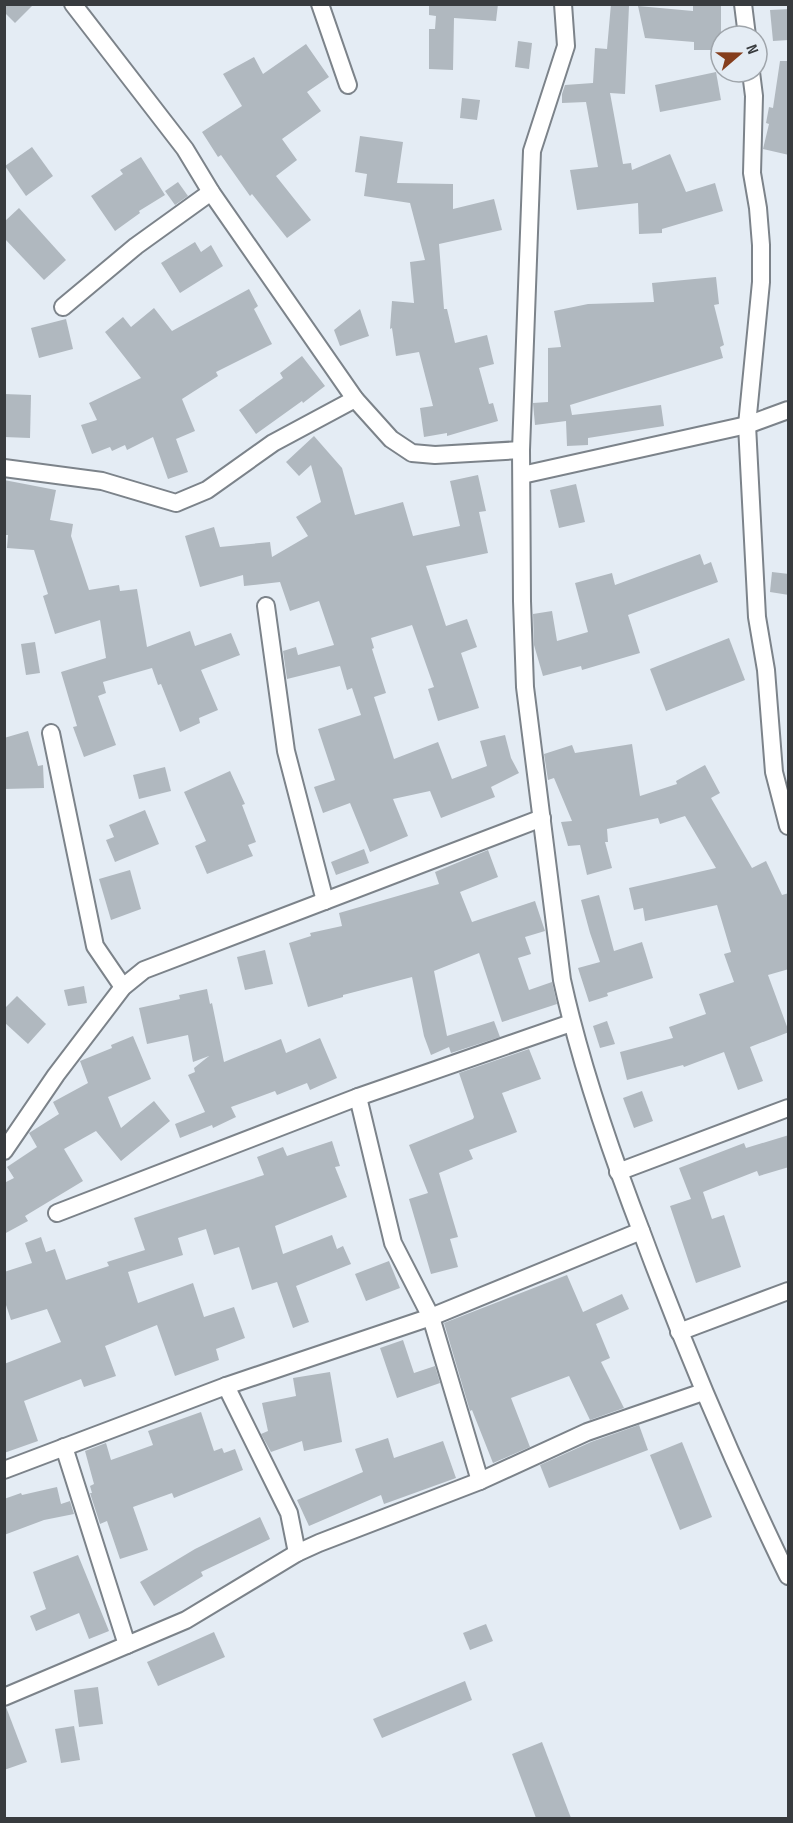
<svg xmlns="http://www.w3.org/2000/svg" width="793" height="1823" viewBox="0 0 793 1823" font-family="'Sofia Sans Condensed',sans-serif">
<rect width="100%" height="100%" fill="#e4ecf4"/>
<g fill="#b0b8bf">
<path d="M4 4H34L15 23 4 12Z"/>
<path d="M429 4H498L496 21 454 18 453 70 429 69V29H435L436 16 429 15Z"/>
<path d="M611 4 629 6 625 94 610 93 623 164 631 163 632 170 670 154 686 192 715 183 723 211 662 229V233L639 234 638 203 577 210 570 170 598 167 586 102 562 103V94L565 85 593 83 595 48 607 49Z"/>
<path d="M693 4H721V50H694V42L645 38 638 6 693 11Z"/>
<path d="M789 9V40L773 41 770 10Z"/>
<path d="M518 41 532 43 529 69 515 67Z"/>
<path d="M306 44 329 77 307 92 321 111 282 139 297 160 276 176 311 220 287 238 252 194 250 196 221 155 218 157 202 132 242 106 223 74 254 57 263 74Z"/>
<path d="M780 61H789V155L763 149 769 124 766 123 769 107 773 108Z"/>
<path d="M716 72 721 100 660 112 655 85Z"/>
<path d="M462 98 480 100 477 120 460 118Z"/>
<path d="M360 136 403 142 397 183 453 184V209L494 199 502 230 439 244 444 309H447L455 343 487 335 494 364 479 368 489 404 493 403 498 421 447 436V433L424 437 420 408 433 406 419 352 396 356 392 328 390 329 392 301 414 303 410 262 425 260 410 203 364 196 367 174 355 172Z"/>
<path d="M32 147 53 176 26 196 5 166Z"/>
<path d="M141 157 165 195 139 211 140 213 115 231 91 196 123 174 120 170Z"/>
<path d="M178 182 188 196 175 205 165 191Z"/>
<path d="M19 208 66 260 44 280 4 238V222Z"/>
<path d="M195 242 201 252 211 245 223 266 180 293 161 263Z"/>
<path d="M716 277 719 304 714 305 724 345 720 347 723 358 570 405 572 415 661 405 664 426 588 438V445L567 446 566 421 535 425 533 403 548 402V348L561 347 554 311 588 304 654 302 652 283Z"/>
<path d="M249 289 258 306 254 309 272 344 216 372 218 376 182 399 195 431 176 439 188 472 168 479 153 437 127 450 125 445 112 451 110 447 92 454 81 425 97 420 89 403 141 378 105 332 123 317 131 327 154 308 172 331Z"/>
<path d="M360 309 369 336 340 346 334 330Z"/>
<path d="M66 319 73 349 39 358 31 328Z"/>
<path d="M302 356 325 386 303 403 302 401 256 434 239 410 283 378 280 373Z"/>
<path d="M4 394 31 395 30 438 4 437Z"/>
<path d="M314 436 342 468 355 515 403 502 413 536 460 526 450 481 478 475 486 511 479 512 488 553 426 566 446 626 467 619 477 647 461 653 479 708 438 721 428 689 434 687 412 625 371 638 374 648 372 649 386 693 374 697 394 759 438 742 452 779 487 766 480 741 505 735 511 758 519 773 491 787 495 797 441 818 430 791 393 799 408 836 370 852 350 803 323 813 314 787 335 780 318 729 361 715 352 688 347 690 340 666 287 679 283 651 296 647 298 655 334 645 319 601 290 611 280 582 244 586 243 575 200 587 185 536 214 527 220 547 270 542 272 557 308 536 296 517 321 502 311 465 299 476 286 462Z"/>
<path d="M4 480 56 490 50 520 73 524 71 536 89 590 119 585 120 591 137 589 147 647 190 631 195 646 231 633 240 655 201 670 218 710 199 718 200 723 180 732 161 684 158 685 152 668 103 682 106 693 98 696 116 745 84 757 73 727 77 726 61 672 106 658 100 620 55 634 43 596 48 594 34 550 7 548 8 535H4Z"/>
<path d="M576 484 585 522 559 528 550 490Z"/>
<path d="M700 554 704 565 711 562 718 582 628 615 640 653 582 670 581 666 543 676 534 645 533 614 552 611 557 641 588 632 575 583 612 573 615 585Z"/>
<path d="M772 572 789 574V595L770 592Z"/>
<path d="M729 638 745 680 666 711 650 669Z"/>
<path d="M35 642 40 673 26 675 21 644Z"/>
<path d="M28 731 38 766 43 765 44 788 4 789V738Z"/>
<path d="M632 744 640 796 677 784 676 781 705 765 720 793 711 798 752 868 766 861 782 895 789 893V969L768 975 789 1032 750 1047 763 1081 738 1090 724 1052 684 1067 683 1065 627 1080 620 1052 673 1038 669 1027 706 1014 699 994 734 982 724 954 731 952 717 905 645 921 643 908 634 910 629 888 716 868 685 816 660 824 658 818 607 829 608 842H605L612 868 587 875 580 845 568 846 561 822 572 821 554 778 548 780 544 754 572 745 575 753Z"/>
<path d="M165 767 171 791 139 799 133 775Z"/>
<path d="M230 771 245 804 242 805 256 842 248 845 253 856 207 874 195 846 206 841 184 792Z"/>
<path d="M145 810 159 844 115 862 106 840 114 837 109 825Z"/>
<path d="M364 849 369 863 336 875 331 862Z"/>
<path d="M488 850 498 877 460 892 472 922 535 901 545 931 525 937 531 954 518 958 529 990 552 982 557 1004 502 1022 479 953 434 971 447 1036 494 1021 500 1037 451 1053 449 1047 431 1055 424 1036 412 977 343 995V997L308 1007 289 943 311 936 310 933 342 926 339 913 439 884 435 872Z"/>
<path d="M130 870 141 909 111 920 99 879Z"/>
<path d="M599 895 614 951 642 942 653 978 607 993 608 996 589 1002 578 968 600 962 590 933 581 900Z"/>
<path d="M265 950 273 984 245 990 237 957Z"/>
<path d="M84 986 87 1003 68 1006 64 990Z"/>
<path d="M207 989 210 1004 212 1003 224 1062 281 1039 286 1053 320 1038 337 1078 310 1090 307 1083 277 1095 275 1091 231 1107 236 1117 213 1128 212 1125 180 1138 175 1124 205 1112 188 1075 195 1072 194 1068 209 1056 193 1062 188 1035 147 1044 139 1008 180 999 179 995Z"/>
<path d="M17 996 46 1024 28 1044 4 1022V1009Z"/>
<path d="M607 1021 615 1044 600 1048 593 1026Z"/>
<path d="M133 1036 151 1079 108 1097 121 1128 154 1101 170 1121 121 1161 96 1131 64 1149 83 1181 25 1216 28 1221 4 1234V1183L14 1178 7 1167 37 1147 29 1133 59 1114 53 1102 88 1083 80 1061 112 1048 111 1045Z"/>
<path d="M529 1049 541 1079 502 1093 517 1132 469 1150 473 1159 439 1173 458 1237 450 1239 458 1267 431 1274 409 1199 428 1193 409 1145 473 1119 474 1117 459 1073Z"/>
<path d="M642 1091 653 1121 634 1128 623 1098Z"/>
<path d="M789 1135V1167L759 1176 757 1171 703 1192 712 1219 724 1215 741 1267 696 1283 670 1206 691 1199 679 1168 744 1143 746 1148Z"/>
<path d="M332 1141 340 1166 335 1167 347 1197 275 1226 283 1254 332 1235 337 1249 343 1246 351 1264 296 1286 309 1322 293 1328 277 1282 252 1290 239 1247 214 1255 206 1229 178 1238 183 1255 128 1272 138 1303 193 1283 204 1317 234 1307 245 1338 216 1349 219 1360 175 1376 157 1325 105 1346 116 1376 84 1387 81 1379 24 1401 38 1441 4 1453V1364L61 1342 47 1309 11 1320 4 1299V1272L32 1263 25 1243 41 1237 46 1252 55 1249 66 1280 109 1266 107 1262 145 1250 134 1218 264 1175 257 1157 283 1147 287 1156Z"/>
<path d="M389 1261 400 1288 366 1301 355 1274Z"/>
<path d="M567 1275 583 1312 622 1294 629 1309 596 1324 610 1358 601 1362 624 1408 590 1420 569 1376 511 1398 530 1447 493 1463 472 1410 470 1411 444 1323Z"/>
<path d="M403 1340 414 1373 435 1366 440 1383 397 1398 380 1348Z"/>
<path d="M330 1372 342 1442 304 1451 302 1441 271 1452 261 1434 268 1431 262 1403 296 1396 293 1378Z"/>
<path d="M201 1412 214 1451 222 1448 224 1453 235 1449 243 1470 174 1498 172 1493 133 1507 148 1550 120 1559 107 1521 100 1524 90 1493H92L90 1486 94 1484 85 1451 106 1443 111 1460 153 1445 148 1431Z"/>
<path d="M639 1425 648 1450 549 1488 540 1465 591 1442Z"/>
<path d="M388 1438 394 1458 443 1441 456 1478 384 1504 381 1495 309 1526 297 1500 363 1472 355 1449Z"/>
<path d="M682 1442 712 1517 680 1530 650 1455Z"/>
<path d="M57 1487 61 1504 70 1501 74 1514 44 1520 4 1535V1499L21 1493 22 1495Z"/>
<path d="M260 1517 270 1539 201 1572 203 1576 154 1606 140 1582 195 1549Z"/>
<path d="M78 1555 109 1631 89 1639 79 1613 36 1631 30 1616 46 1609 33 1572Z"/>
<path d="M486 1624 493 1641 470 1650 463 1633Z"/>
<path d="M214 1632 225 1657 158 1686 147 1662Z"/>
<path d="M465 1681 472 1700 382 1738 373 1719Z"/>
<path d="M98 1687 103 1724 79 1727 74 1690Z"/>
<path d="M4 1707H6L27 1762 4 1770Z"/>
<path d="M74 1726 80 1760 61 1763 55 1729Z"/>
<path d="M542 1742 571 1818H536L512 1754Z"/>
</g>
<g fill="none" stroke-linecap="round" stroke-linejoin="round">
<g stroke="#7c838a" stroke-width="20">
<g id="minor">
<path d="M73 4 185 149 211 192 355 399 391 439 412 453 435 455 521 450"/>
<path d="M320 4 348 85"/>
<path d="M563 4 566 46 532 151 521 450 522 601 525 687 562 980C581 1067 611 1153 643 1236 686 1352 734 1465 788 1576"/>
<path d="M743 4 747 36"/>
<path d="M751 72 754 96 752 173 758 208 761 245V282L747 425 757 617 766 670 774 772 788 826"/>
<path d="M63 307 136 246 211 192"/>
<path d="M4 468 102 481 176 503 207 490 273 443 355 399"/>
<path d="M522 475 747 425 788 410"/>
<path d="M266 606 286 751 325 901"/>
<path d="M51 733 95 946 123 987"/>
<path d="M358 1097 393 1243 431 1317 480 1481"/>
<path d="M4 1151 56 1075 123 987 144 970 542 818"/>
<path d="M618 1172 788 1108"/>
<path d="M57 1213 358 1097 571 1023"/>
<path d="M679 1332 788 1291"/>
<path d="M226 1386 289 1513 297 1553"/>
<path d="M64 1447 127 1645"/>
<path d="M4 1470 226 1386 431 1317 641 1231"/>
<path d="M4 1697 186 1620 297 1553 319 1543 480 1481 587 1432 703 1392"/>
</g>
</g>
<use href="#minor" stroke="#fff" stroke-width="16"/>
</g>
<rect width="793" height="1823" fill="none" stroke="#383b3e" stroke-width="12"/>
<g transform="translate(739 54) rotate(70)"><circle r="28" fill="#e4ecf4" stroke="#9fa5ab" stroke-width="1.5"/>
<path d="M0-4.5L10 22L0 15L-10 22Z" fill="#853e1d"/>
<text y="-9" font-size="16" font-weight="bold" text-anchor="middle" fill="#383b3e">N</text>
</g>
</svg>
